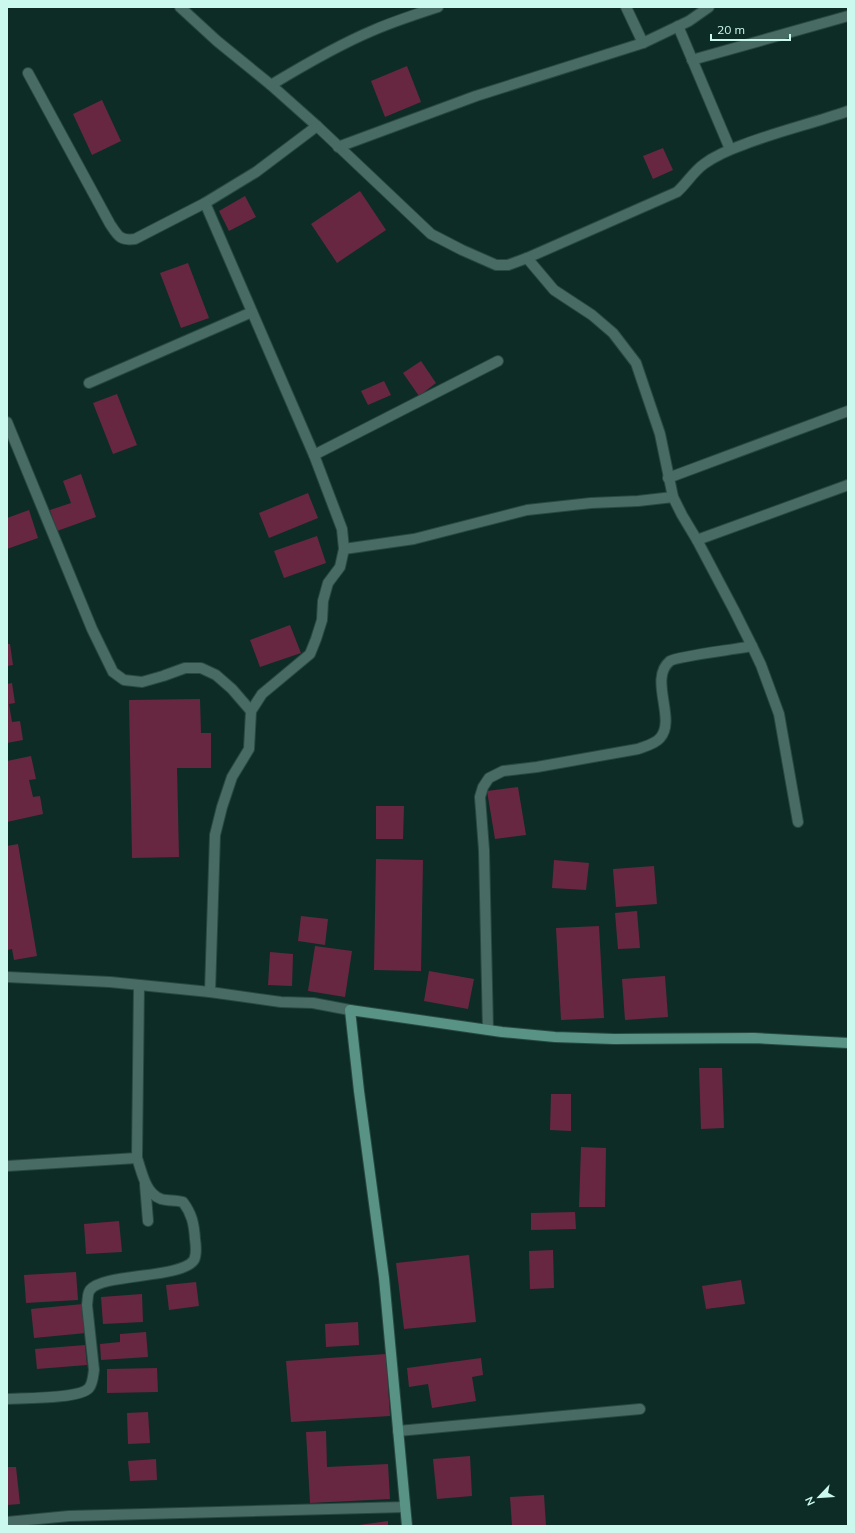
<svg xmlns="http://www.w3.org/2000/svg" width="855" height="1533" viewBox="0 0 855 1533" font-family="Mulish,sans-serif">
<rect width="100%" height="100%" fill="#0d2c26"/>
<g fill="#672740">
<path d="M407 66 421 102 385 117 371 81Z"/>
<path d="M102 100 121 141 92 155 73 114Z"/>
<path d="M663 148 673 170 653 179 643 156Z"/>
<path d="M360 191 386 230 337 263 311 224Z"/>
<path d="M245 196 256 217 229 231 219 211Z"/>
<path d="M188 263 209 318 181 328 160 273Z"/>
<path d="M421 361 436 383 419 396 403 373Z"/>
<path d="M384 381 391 395 368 405 361 391Z"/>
<path d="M117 394 137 445 113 454 93 403Z"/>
<path d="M81 474 96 517 57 531 50 510 71 503 63 481Z"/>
<path d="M308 493 318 518 269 538 259 513Z"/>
<path d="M29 510 38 538 7 549V518Z"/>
<path d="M317 536 326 563 284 578 274 551Z"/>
<path d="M290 625 301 653 260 667 250 640Z"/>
<path d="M7 644H10L13 665 7 666Z"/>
<path d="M12 683 15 703 9 704 12 722 20 721 23 740 7 743V684Z"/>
<path d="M200 699 201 733H211V768H177L179 857 132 858 129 700Z"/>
<path d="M31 756 36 779 29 780 33 797 40 796 43 814 7 822V761Z"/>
<path d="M518 787 526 835 495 839 487 791Z"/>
<path d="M376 806H404L403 839H376Z"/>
<path d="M18 844 37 956 14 960 12 949 7 950V846Z"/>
<path d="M376 859 423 860 421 971 374 970Z"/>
<path d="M554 860 589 863 586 890 552 888Z"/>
<path d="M654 866 657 904 616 907 613 869Z"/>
<path d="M637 911 640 948 618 949 615 913Z"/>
<path d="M301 916 328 919 325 945 298 941Z"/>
<path d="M599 926 604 1018 561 1020 556 928Z"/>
<path d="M315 946 352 951 345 997 308 991Z"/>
<path d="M270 952 293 954 292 986 268 985Z"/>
<path d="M429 971 474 979 468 1009 424 1001Z"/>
<path d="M665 976 668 1017 625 1020 622 979Z"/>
<path d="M699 1068H722L724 1128 701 1129Z"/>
<path d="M551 1094H571V1131L550 1130Z"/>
<path d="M581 1147 606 1148 605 1207H579Z"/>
<path d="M575 1212 576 1229 531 1230V1213Z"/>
<path d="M119 1221 122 1252 86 1254 84 1224Z"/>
<path d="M553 1250 554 1288 530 1289 529 1251Z"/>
<path d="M469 1255 476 1322 404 1329 396 1263Z"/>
<path d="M76 1272 78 1300 26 1303 24 1275Z"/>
<path d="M741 1280 745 1304 706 1309 702 1286Z"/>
<path d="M196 1282 199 1306 169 1310 166 1285Z"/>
<path d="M142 1294 143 1322 103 1324 101 1297Z"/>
<path d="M83 1304 86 1333 34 1338 31 1309Z"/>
<path d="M358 1322 359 1345 326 1347 325 1324Z"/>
<path d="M146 1332 148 1357 101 1360 100 1344 120 1342V1334Z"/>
<path d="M85 1345 87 1365 37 1369 35 1349Z"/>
<path d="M386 1354 390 1416 291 1422 286 1361Z"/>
<path d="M481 1358 483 1375 472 1377 476 1401 432 1408 428 1384 409 1387 407 1368Z"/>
<path d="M157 1368 158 1392 107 1393V1369Z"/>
<path d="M148 1412 150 1443 128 1444 127 1413Z"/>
<path d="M326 1431 327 1467 388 1464 390 1499 310 1503 306 1432Z"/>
<path d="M470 1456 472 1496 437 1499 433 1459Z"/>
<path d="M156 1459 157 1480 130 1481 128 1461Z"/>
<path d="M7 1467H16L20 1504 7 1505Z"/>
<path d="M544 1495 546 1526H512L510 1497Z"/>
<path d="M388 1521V1526H359V1525Z"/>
</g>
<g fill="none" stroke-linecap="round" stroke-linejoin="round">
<g stroke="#284942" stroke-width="12">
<g id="street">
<path d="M180 7 217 41 271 85 317 126 431 234 462 250 496 265H508L527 258 677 192C687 183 693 172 704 164 716 155 731 149 745 144 779 131 814 123 848 111"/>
<path d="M626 7 643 43"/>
<path d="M678 26 730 149"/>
<path d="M692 60 848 16"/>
<path d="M28 73 110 224C118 236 120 241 135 239L205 203 256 172 317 126"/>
<path d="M271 85C304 65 338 45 374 30 395 21 417 14 438 7"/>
<path d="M338 147 476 96 643 43 689 21 709 7"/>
<path d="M205 203 314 455 342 529 344 549 340 567 328 583 323 601 322 620 316 639 310 654 262 694 251 711 249 749 232 777 222 807 215 835 210 992"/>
<path d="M527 258 554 290 592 315 613 333 636 363 660 434 673 497 682 515 697 540 734 610 752 646 761 665 779 714 798 822"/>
<path d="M89 383 252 312"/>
<path d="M7 422 92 629 113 672 124 680 142 682 163 676 185 668H201L216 675 232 689 251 711"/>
<path d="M314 455 498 361"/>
<path d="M668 478 848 411"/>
<path d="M697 540 848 485"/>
<path d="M344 549 414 539 527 510 591 503 638 501 673 497"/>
<path d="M7 977 110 982 210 992 281 1002 313 1003 350 1010"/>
<path d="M488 1030 484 850 480 797 483 787 489 778 503 771 537 767 638 749C646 746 655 744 660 738 677 719 648 679 670 661 678 656 739 649 752 646"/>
<path d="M7 1166 137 1158"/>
<path d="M145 1184 148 1221"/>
<path d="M7 1399C23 1398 80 1399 89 1388 93 1383 93 1376 94 1370L87 1305C88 1300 87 1294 90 1290 102 1273 181 1279 194 1260 197 1254 196 1246 195 1239 194 1224 192 1214 183 1202 176 1200 168 1201 161 1199 145 1193 142 1172 137 1158L139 985"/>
<path d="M398 1431 640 1409"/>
<path d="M7 1522 69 1516 405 1507"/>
</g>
</g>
<g stroke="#284942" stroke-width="12">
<path id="secondary" d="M407 1526 384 1278 359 1091 350 1010 502 1032 555 1037 614 1039 754 1038 848 1043"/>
</g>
<use href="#street" stroke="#486c64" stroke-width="10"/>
<use href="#secondary" stroke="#589386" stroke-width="10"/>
</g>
<rect width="855" height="1533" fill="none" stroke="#ccf9ee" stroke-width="16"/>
<g transform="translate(819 1497) rotate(245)" stroke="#0d2c26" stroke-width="3" paint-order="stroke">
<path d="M0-3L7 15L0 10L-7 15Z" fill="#ccf9ee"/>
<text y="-6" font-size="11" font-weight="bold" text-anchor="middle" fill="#ccf9ee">N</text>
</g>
<path d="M711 34v6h79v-6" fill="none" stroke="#ccf9ee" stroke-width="2"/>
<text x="717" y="34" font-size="12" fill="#ccf9ee" stroke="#0d2c26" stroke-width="3" paint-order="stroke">20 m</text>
</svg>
